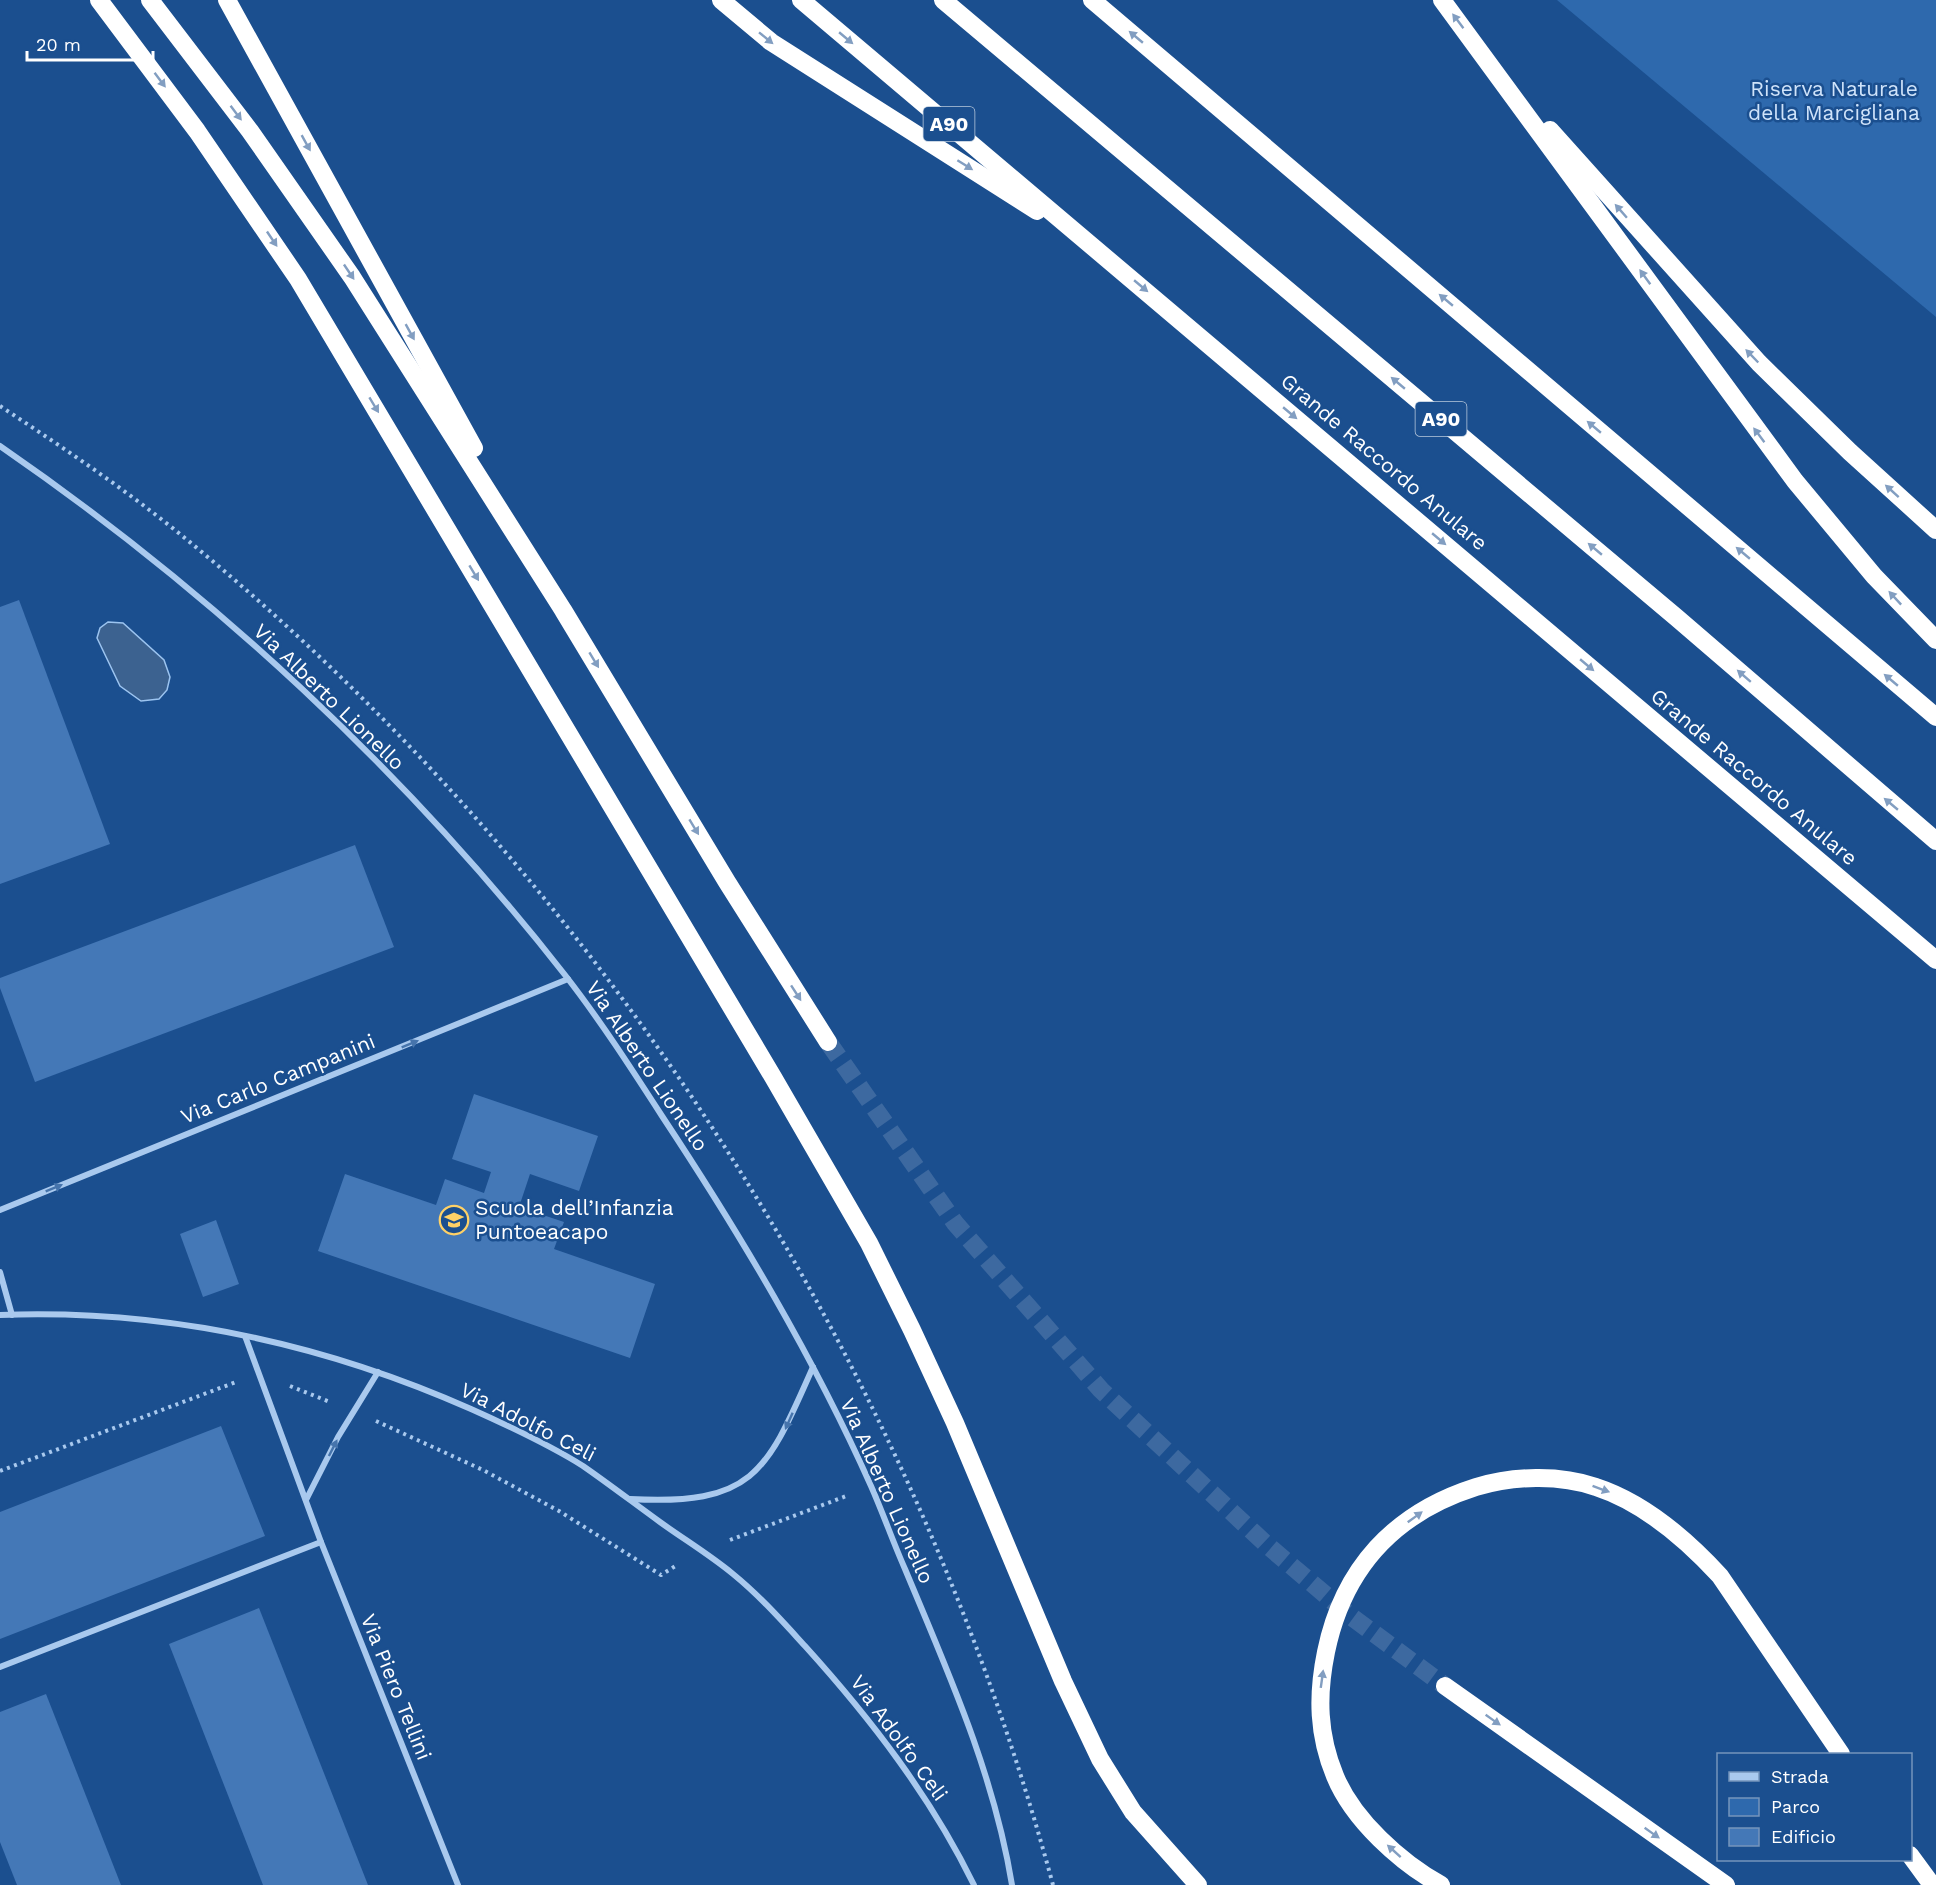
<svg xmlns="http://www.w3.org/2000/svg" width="1936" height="1885" viewBox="0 0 1936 1885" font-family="'Work Sans',sans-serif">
<rect width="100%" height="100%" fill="#1b4f8f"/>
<path fill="#2e69ad" d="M1557 0H1936V317Z"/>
<path fill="#3c6290" stroke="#9cc4f0" stroke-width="1.5" d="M108 622 123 623 164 660 170 677 167 690 159 699 141 701 120 686 97 638 100 628Z"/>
<g fill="#4478b7">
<path d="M19 600 110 844 0 884V607Z"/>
<path d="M355 845 394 947 35 1082 0 988V978Z"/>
<path d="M474 1094 598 1136 579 1191 530 1174 519 1207 564 1222 554 1249 655 1284 630 1358 318 1251 345 1174 436 1205 445 1179 484 1193 491 1172 452 1159Z"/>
<path d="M216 1220 239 1284 203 1297 180 1234Z"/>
<path d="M221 1426 265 1536 0 1639V1512Z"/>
<path d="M259 1608 368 1885H263L169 1644Z"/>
<path d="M46 1694 121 1885H17L0 1842V1712Z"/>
</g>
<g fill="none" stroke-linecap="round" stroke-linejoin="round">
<path stroke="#3d69a0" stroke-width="18" stroke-dasharray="18 9" stroke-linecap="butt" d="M828 1042 955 1223 1101 1390 1267 1545 1349 1615 1445 1686"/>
<g stroke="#a9c9ee" stroke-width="4" stroke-dasharray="3 4.5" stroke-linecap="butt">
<path d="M0 406C59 445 119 485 175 530 599 874 911 1359 1053 1885"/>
<path d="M290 1386 330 1402"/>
<path d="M376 1421 483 1470 559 1511 661 1575 677 1565"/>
<path d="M0 1471 236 1382"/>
<path d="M730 1540 849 1495"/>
</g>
<g stroke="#a9c9ee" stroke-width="6">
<path d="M0 446C212 592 406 772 565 975 600 1020 631 1068 662 1116 740 1234 813 1356 871 1486 883 1513 893 1542 905 1569 948 1672 994 1774 1012 1885"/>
<path d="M0 1210 568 979"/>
<path d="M0 1272 12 1315"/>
<path d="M0 1315C163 1309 322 1343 471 1409 509 1426 548 1444 583 1466 609 1484 635 1504 660 1522 685 1540 710 1555 733 1574 760 1596 782 1621 805 1646 871 1719 931 1797 974 1885"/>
<path d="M245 1336 321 1542 458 1885"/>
<path d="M630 1499C755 1506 767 1471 813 1367"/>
<path d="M306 1500 338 1437 378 1372"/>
<path d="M0 1667 321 1542"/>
</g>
<g stroke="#fff" stroke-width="18">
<path d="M99 0 197 131 298 279 773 1077 869 1243 912 1330 955 1423 1063 1681 1100 1759 1133 1812 1198 1885"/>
<path d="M150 0 250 131 352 277 563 610 727 882 828 1042"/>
<path d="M227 0 474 448"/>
<path d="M721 0 771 42 1037 211"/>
<path d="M801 0 1936 960"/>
<path d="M943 0 1677 618 1936 841"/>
<path d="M1092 0 1936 717"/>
<path d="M1442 0 1795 481 1874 576 1936 640"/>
<path d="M1550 130 1759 363 1850 452 1936 530"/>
<path d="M1445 1686 1726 1885"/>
<path d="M1910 1855 1932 1885"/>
<path d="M1441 1885C1401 1863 1353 1820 1335 1776 1318 1735 1317 1696 1326 1652 1343 1569 1394 1513 1476 1487 1513 1476 1559 1474 1596 1487 1645 1503 1686 1539 1720 1576L1841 1754"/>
</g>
</g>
<defs><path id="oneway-solid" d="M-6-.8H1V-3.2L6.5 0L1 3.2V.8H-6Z" transform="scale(1.5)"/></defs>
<g fill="#829ec1">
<use href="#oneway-solid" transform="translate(1458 21) rotate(-127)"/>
<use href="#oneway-solid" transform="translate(1136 37) rotate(-140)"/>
<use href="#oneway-solid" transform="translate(766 38) rotate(39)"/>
<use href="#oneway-solid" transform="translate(846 38) rotate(40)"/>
<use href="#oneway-solid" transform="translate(160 80) rotate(53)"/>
<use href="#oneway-solid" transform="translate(236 113) rotate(53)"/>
<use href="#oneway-solid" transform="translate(306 143) rotate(61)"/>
<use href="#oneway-solid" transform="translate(965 165) rotate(32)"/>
<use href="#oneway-solid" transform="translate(1621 211) rotate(-131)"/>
<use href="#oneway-solid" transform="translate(272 239) rotate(56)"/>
<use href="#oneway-solid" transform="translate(349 272) rotate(56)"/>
<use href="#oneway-solid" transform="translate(1645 277) rotate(-126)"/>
<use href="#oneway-solid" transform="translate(1141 286) rotate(40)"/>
<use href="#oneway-solid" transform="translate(1446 300) rotate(-140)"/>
<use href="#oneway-solid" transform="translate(410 332) rotate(61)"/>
<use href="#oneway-solid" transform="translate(1752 356) rotate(-134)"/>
<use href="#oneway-solid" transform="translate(1398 383) rotate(-140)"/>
<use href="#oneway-solid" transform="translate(374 405) rotate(59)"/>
<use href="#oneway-solid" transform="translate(1290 413) rotate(40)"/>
<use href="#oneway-solid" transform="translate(1594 427) rotate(-140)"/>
<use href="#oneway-solid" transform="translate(1759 435) rotate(-127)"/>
<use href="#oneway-solid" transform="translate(1892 491) rotate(-138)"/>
<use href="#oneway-solid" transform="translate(1439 539) rotate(40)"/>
<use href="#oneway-solid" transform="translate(1595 549) rotate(-140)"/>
<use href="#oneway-solid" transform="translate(1743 553) rotate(-140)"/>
<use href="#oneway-solid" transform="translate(474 573) rotate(59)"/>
<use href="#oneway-solid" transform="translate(1895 598) rotate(-133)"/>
<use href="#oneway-solid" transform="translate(594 660) rotate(59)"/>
<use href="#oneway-solid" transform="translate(1587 665) rotate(40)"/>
<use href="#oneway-solid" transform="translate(1744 676) rotate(-139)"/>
<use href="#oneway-solid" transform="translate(1891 680) rotate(-140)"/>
<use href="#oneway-solid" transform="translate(1891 804) rotate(-140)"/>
<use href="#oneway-solid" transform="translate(694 827) rotate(59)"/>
<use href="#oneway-solid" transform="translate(796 993) rotate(57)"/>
<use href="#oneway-solid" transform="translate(1601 1489) rotate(20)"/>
<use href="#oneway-solid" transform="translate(1415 1517) rotate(-36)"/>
<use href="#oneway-solid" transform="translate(1322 1679) rotate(-82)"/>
<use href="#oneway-solid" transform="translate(1493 1720) rotate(35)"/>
<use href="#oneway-solid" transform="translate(1652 1833) rotate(35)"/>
<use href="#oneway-solid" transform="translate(1394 1851) rotate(-138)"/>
</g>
<g fill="#4674ac">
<use href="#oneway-solid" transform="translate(410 1044) rotate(-22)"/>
<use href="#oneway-solid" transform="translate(54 1188) rotate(-22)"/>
<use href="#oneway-solid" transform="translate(789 1421) rotate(114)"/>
<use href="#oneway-solid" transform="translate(333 1448) rotate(-63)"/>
</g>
<defs>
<g id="school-ring" transform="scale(1.5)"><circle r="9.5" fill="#1b4f8f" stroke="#ffd166" stroke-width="1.5"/><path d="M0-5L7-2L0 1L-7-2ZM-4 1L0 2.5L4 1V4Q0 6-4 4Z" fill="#ffd166"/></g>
</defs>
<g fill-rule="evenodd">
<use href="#school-ring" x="454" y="1220"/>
</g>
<g text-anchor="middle" stroke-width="5" stroke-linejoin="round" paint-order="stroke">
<g fill="#1b4f8f" stroke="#bbcadd" stroke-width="1.5">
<rect x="923.5" y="107" width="51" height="34" rx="4.5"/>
<rect x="1415.5" y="402" width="51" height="34" rx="4.5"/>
</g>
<g font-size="20" font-weight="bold" fill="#fff">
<text x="949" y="131">A90</text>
<text x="1441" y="426">A90</text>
</g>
<g font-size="21" fill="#cfe3fa" stroke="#1b4f8f">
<text x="1834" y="96">Riserva Naturale<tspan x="1834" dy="24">della Marcigliana</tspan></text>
</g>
<g font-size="21" fill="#fff" stroke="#1b4f8f">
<text transform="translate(1384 462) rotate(40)" y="7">Grande Raccordo Anulare</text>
<text transform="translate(329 697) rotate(44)" y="7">Via Alberto Lionello</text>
<text transform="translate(1754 777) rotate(40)" y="7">Grande Raccordo Anulare</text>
<text transform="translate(647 1066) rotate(56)" y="7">Via Alberto Lionello</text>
<text transform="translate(278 1079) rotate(-22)" y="7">Via Carlo Campanini</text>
<text transform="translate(528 1422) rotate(27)" y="7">Via Adolfo Celi</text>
<text transform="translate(887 1491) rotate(66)" y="7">Via Alberto Lionello</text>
<text transform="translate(396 1687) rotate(68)" y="7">Via Piero Tellini</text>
<text transform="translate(899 1738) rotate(54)" y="7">Via Adolfo Celi</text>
</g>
<g font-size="21" fill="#fff" stroke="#1b4f8f" text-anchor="start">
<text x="475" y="1215">Scuola dell’Infanzia<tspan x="475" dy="24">Puntoeacapo</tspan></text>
</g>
</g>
<rect x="1717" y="1753" width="195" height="108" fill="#1b4f8f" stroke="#7695bc" stroke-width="1.5"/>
<rect x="1729" y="1772" width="30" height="9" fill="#a9c9ee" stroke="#7695bc" stroke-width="1.5"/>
<text x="1771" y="1783" font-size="18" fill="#ffffff">Strada</text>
<rect x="1729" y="1798" width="30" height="18" fill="#2e69ad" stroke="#7695bc" stroke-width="1.5"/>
<text x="1771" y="1813" font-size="18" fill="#ffffff">Parco</text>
<rect x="1729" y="1828" width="30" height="18" fill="#4478b7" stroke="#7695bc" stroke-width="1.5"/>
<text x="1771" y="1843" font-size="18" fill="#ffffff">Edificio</text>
<path d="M27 51v9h126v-9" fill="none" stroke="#ffffff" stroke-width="3"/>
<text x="36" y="51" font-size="18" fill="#ffffff" stroke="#1b4f8f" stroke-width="4.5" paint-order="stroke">20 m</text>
</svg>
